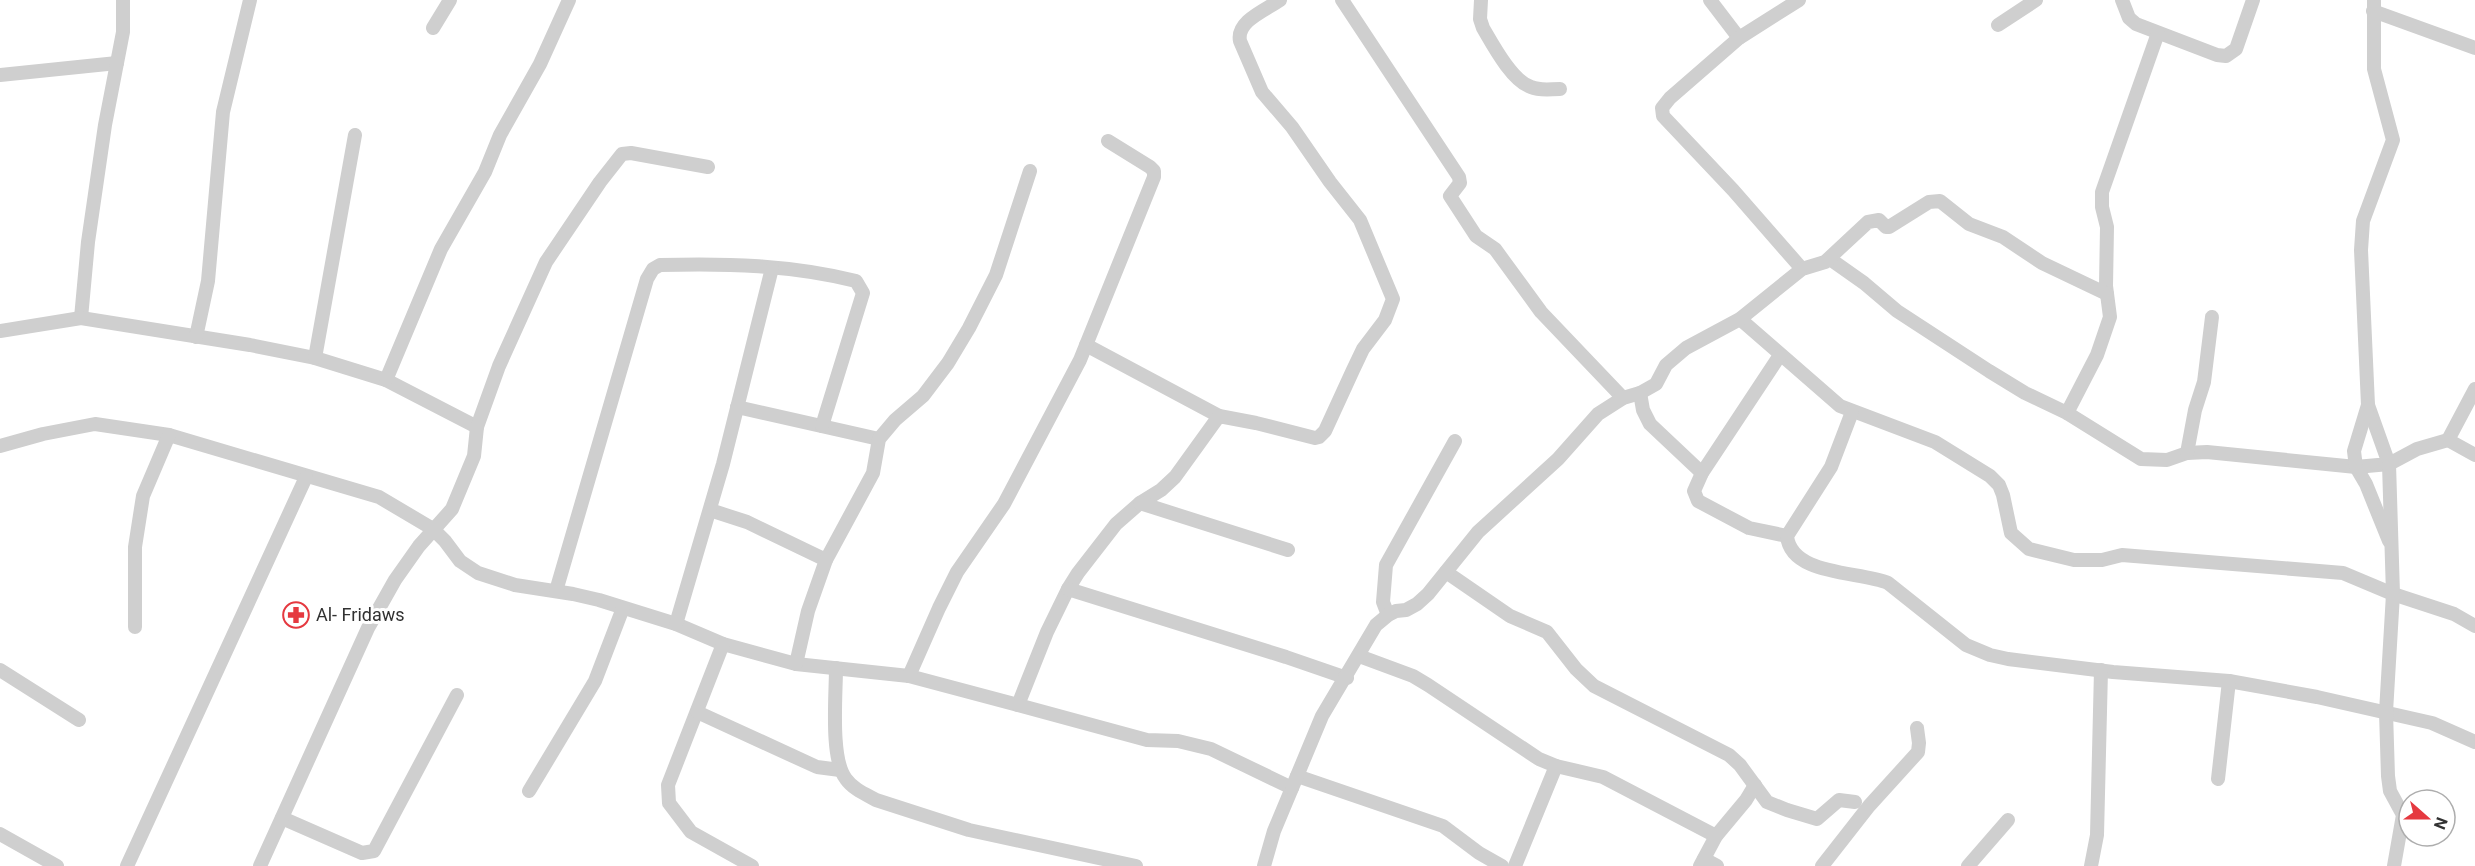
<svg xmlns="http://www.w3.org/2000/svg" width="2475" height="866" viewBox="0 0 2475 866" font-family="Roboto,sans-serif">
<rect width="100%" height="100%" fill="#fff"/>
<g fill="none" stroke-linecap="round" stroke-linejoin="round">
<g stroke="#cfcfcf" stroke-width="14">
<path d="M1342 0 1459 177 1460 183 1450 196 1476 236 1495 249 1541 312 1623 398"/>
<path d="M1481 0 1480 19 1483 28C1493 45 1512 81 1531 87 1540 91 1550 89 1560 89"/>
<path d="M1710 0 1739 38"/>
<path d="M1799 0 1739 38 1670 98 1662 108 1663 116 1733 190 1802 269"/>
<path d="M2122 0 2129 18 2136 24 2217 55 2226 56 2236 49 2253 0"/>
<path d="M2373 11 2475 48"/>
<path d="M1998 25 2036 0"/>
<path d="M433 28 450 0"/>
<path d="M0 75 117 63"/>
<path d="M1830 259 1864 283 1897 311 1989 371 2025 393 2067 413 2141 459 2167 460 2187 453 2207 452 2356 467 2389 464 2368 405 2361 250 2363 221 2393 140 2374 69V0"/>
<path d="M81 318 88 242 105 125 123 32V0"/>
<path d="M1740 319 1840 406 1935 442 1990 476 1999 485 2003 495 2011 533 2029 549 2074 560H2102L2122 555 2343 573 2393 594 2454 614 2475 626"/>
<path d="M0 331 81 318 250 345 315 358 386 380 477 427"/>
<path d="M196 337 208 281 223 112 250 0"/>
<path d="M1086 345 1219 416"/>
<path d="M1780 355 1702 473 1694 491 1698 501 1749 528 1787 536"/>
<path d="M315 358 355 135"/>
<path d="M386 380 441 249 485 172 500 135 540 64 569 0"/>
<path d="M1640 393 1643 410 1650 424 1702 473"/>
<path d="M2368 405 2354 451 2356 467 2366 484 2389 541"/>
<path d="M737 407 879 439"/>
<path d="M1852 412 1831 467 1787 536C1791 576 1860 571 1888 583L1966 645 1990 655 2008 659 2113 672 2229 681 2317 697 2432 723 2475 742"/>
<path d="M2067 413 2097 355 2110 317 2106 286 2107 227 2102 207V192L2158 33"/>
<path d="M2448 440 2475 389"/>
<path d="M0 446 43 434 95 424 169 435 379 497 433 529 445 541 460 561 478 573 515 585 573 594 599 600 676 624 723 644 796 664 909 676 1018 705 1047 632 1068 589 1078 573 1116 524 1140 503 1161 490 1175 477 1219 416 1256 423 1315 438 1319 437 1325 431 1353 370 1363 349 1385 320 1393 299 1360 220 1330 182 1292 127 1262 92 1240 41C1236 21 1266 10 1280 0"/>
<path d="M2187 453 2195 410 2204 382 2212 317"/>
<path d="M1140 503 1288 550"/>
<path d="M710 510 747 522 826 560"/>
<path d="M1446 572 1510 616 1547 632 1576 669 1594 686 1729 755 1740 765 1767 802 1787 810 1817 819 1839 800 1855 802"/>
<path d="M1068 589 1286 657 1347 678"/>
<path d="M556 591 647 279 653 269 660 265C726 263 792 265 856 281L863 293 822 426"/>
<path d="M1388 615 1383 602 1386 565 1455 441"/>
<path d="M676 624 723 464 772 268"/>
<path d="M135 627V547L143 496 169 435"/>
<path d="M723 644 668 785 669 803 691 832 752 866"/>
<path d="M1359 656 1413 676 1428 685 1539 759 1556 766 1603 777 1716 836"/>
<path d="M796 664 808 611 826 560 873 473 879 439 895 420 923 396 948 363 969 328 996 275 1030 171"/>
<path d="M836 668C836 695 830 759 846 779 853 789 865 794 876 800L969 830 1136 866"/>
<path d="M0 670 79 720"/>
<path d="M909 676 939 608 957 572 1004 504 1080 360 1154 177V171L1150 167 1108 141"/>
<path d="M1018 705 1147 740 1178 741 1211 749 1292 788 1274 831 1264 866"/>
<path d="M697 712 817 767 840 770"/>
<path d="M1297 776 1443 826 1479 853 1502 866"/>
<path d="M2218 779 2229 681"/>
<path d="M1292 788 1322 716 1376 625 1388 615 1396 611 1406 610 1417 604 1428 594 1478 532 1558 459 1598 414 1623 398 1640 393 1656 384 1666 365 1686 348 1740 319 1802 269 1825 262 1868 222 1879 220 1886 227H1889L1929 202 1940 201 1969 224 2003 237 2042 263 2107 294"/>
<path d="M529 791 595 681 623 608"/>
<path d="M282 818 362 853 374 851 457 695"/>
<path d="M0 834 57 866"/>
<path d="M1704 859 1717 866"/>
<path d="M127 866 306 477"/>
<path d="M260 866 368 628 395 580 419 546 452 509 474 456 477 427 499 366 546 262 600 182 622 154 631 153 708 167"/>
<path d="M1515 866 1556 766"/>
<path d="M1700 866 1716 836 1746 800 1755 785"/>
<path d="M1822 866 1869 806 1918 752 1919 743 1917 728"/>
<path d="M1968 866 2008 820"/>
<path d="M2091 866 2097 835 2101 670"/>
<path d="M2394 866 2403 815 2390 791 2388 776 2386 712 2393 594 2389 464 2417 449 2448 440 2475 455"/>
</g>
</g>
<defs>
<g id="pharmacy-ring" transform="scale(1.35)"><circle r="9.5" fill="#fff" stroke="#e53940" stroke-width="1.5"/><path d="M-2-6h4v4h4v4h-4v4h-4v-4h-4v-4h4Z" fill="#e53940"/></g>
</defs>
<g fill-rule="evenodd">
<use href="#pharmacy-ring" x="296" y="615"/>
</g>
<g text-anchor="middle" stroke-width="6" stroke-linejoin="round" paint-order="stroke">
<g font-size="18" fill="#323232" stroke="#fff" text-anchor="start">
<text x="316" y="621">Al- Fridaws</text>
</g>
</g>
<g transform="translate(2427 818) rotate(111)"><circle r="28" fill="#ffffff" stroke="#adadad" stroke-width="1.5"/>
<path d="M0-4.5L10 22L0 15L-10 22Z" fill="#e53940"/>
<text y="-9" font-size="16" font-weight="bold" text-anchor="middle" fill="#323232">N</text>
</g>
</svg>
